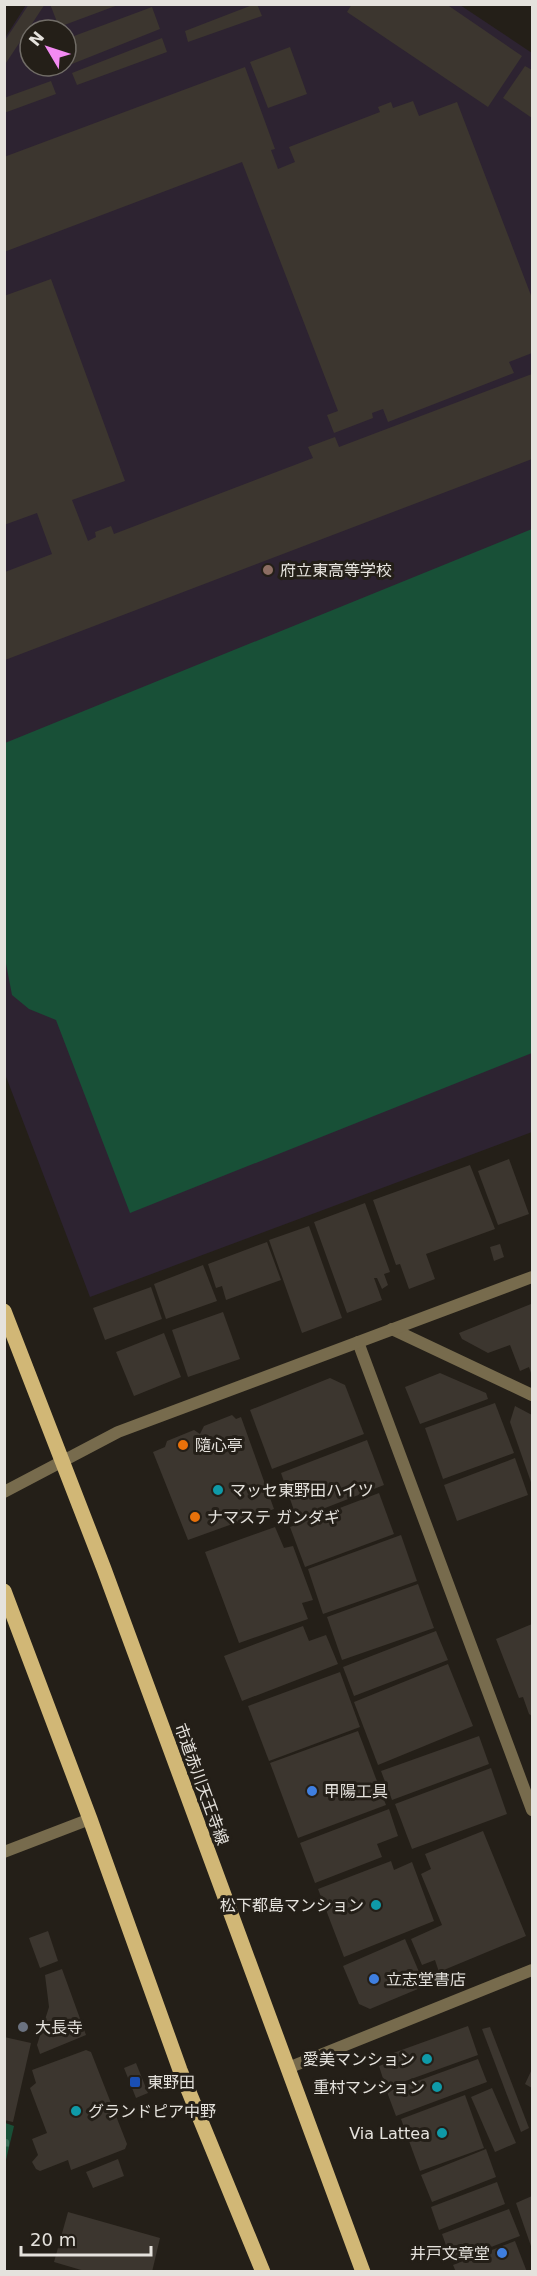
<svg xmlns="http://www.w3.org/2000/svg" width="537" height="2276" viewBox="0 0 537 2276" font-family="'DejaVu Sans','Noto Sans JP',sans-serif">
<defs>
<pattern id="cemetery-stones" width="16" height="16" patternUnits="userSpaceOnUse" patternTransform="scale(1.5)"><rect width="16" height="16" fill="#185037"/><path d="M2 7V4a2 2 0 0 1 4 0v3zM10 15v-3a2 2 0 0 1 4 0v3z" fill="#396954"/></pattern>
</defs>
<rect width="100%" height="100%" fill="#241f18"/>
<path fill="#2d2331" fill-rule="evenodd" d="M26 5H460L532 53V1132L90 1297 5 1074V38ZM30 30H66V66H30Z"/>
<path fill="#185037" d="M532 529V1053L130 1213 56 1020 29 1009 12 995 4 953 5 743Z"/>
<path fill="url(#cemetery-stones)" d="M5 2123 14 2126 5 2164 4 2123Z"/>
<g fill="#3c362f">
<path d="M29 4H45L4 66V42Z"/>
<path d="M50 4H118V5L59 27Z"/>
<path d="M255 4H257L262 16 188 42 185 31Z"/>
<path d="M352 4H446L522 56 488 107 347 12Z"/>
<path d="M152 7 160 29 72 64 66 48V39Z"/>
<path d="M162 38 167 52 77 85 72 73Z"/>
<path d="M290 47 307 94 268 108 250 62Z"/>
<path d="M525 66 532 70V118L503 98Z"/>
<path d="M245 67 275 149 271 150 278 169 295 162 289 147 380 112 378 107 391 102 393 108 413 101 419 116 457 102 532 298V353L509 362 514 373 388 422 383 409 372 413 373 418 334 433 327 415 338 411 242 162 4 252V157Z"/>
<path d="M51 81 56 94 4 113V98Z"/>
<path d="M51 279 125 481 72 500 88 541 96 537 95 532 111 526 114 534 313 458 308 447 335 437 339 447 532 374V459L5 660V572L52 554 37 513 4 525V296Z"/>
<path d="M509 1159 529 1214 498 1225 478 1171Z"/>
<path d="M470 1165 495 1229 426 1254 435 1279 409 1289 400 1264 396 1265 373 1200Z"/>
<path d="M365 1203 390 1272 384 1274 388 1285 382 1289 377 1278H374L382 1300 347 1313 314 1222Z"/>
<path d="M309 1226 342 1318 302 1333 269 1240Z"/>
<path d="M267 1242 281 1280 226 1300 222 1286 216 1288 208 1264Z"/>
<path d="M500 1244 504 1257 494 1261 490 1247Z"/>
<path d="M203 1265 217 1301 166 1319 154 1284Z"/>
<path d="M151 1287 162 1319 105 1340 93 1308Z"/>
<path d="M531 1304 532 1308V1376L529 1367 520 1371 510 1345 488 1353 462 1339 459 1333Z"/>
<path d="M223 1312 240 1359 188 1377 172 1330Z"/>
<path d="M164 1333 181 1377 134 1396 116 1352Z"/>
<path d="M440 1373 486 1393 488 1399 420 1424 405 1387Z"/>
<path d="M330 1378 345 1385 364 1434 272 1469 250 1410Z"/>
<path d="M495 1403 514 1453 443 1479 425 1428Z"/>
<path d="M515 1406 532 1415V1485L510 1422Z"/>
<path d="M232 1415 236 1419 241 1417 274 1509 188 1540 153 1452 165 1447 167 1441 194 1430 200 1434 204 1426Z"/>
<path d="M367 1440 384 1485 297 1519 281 1473Z"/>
<path d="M515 1458 528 1495 457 1521 444 1485Z"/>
<path d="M379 1493 394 1534 305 1567 290 1527Z"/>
<path d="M275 1527 284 1548 293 1546 313 1600 302 1603 308 1619 239 1643 205 1552Z"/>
<path d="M401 1535 417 1581 323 1614 308 1569Z"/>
<path d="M418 1584 434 1628 342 1660 327 1617Z"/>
<path d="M532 1624V1716L529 1714 523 1697 519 1698 496 1639Z"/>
<path d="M303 1626 309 1641 326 1635 338 1664 242 1701 224 1656Z"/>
<path d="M436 1631 448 1660 354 1696 343 1667Z"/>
<path d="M448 1664 473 1726 378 1765 354 1702Z"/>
<path d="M340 1672 360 1727 269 1761 248 1706Z"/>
<path d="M358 1731 386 1805 298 1838 270 1763Z"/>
<path d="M479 1736 489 1764 392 1800 381 1771Z"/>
<path d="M491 1768 507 1814 412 1849 395 1804Z"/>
<path d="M389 1809 398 1836 377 1844 382 1857 315 1883 300 1843Z"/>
<path d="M483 1831 526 1936 439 1972 435 1960 422 1965 411 1939 442 1925 421 1874 431 1869 425 1854Z"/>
<path d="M391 1861 394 1870 412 1862 434 1921 344 1957 318 1889Z"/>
<path d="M48 1931 58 1961 40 1968 29 1938Z"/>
<path d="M405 1939 425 1986 370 2009 359 2004 343 1966Z"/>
<path d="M62 1969 86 2035 40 2054 37 2045 49 2007 45 1975Z"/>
<path d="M468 2026 478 2055 386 2088 379 2066 387 2063 385 2056Z"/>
<path d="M490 2027 529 2128 521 2132 482 2029Z"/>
<path d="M4 2037 31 2043 13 2122 4 2120Z"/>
<path d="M86 2050 91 2052 127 2144 125 2149 71 2170 68 2160 40 2171 36 2169 32 2162 38 2155 32 2139 47 2133 30 2088 36 2083 32 2070Z"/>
<path d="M478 2059 487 2082 396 2116 387 2092Z"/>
<path d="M136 2063 148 2093 136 2098 124 2068Z"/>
<path d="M532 2069V2088L525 2084Z"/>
<path d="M492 2088 516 2143 495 2152 471 2097Z"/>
<path d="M465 2095 484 2148 420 2171 401 2119Z"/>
<path d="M486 2149 496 2177 432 2202 421 2175Z"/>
<path d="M118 2159 124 2176 93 2188 86 2172Z"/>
<path d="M497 2182 505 2204 439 2230 431 2207Z"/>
<path d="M532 2196V2249L516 2203Z"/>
<path d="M509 2209 520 2236 452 2262 442 2234Z"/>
<path d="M68 2212 160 2238 152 2272H88L54 2262Z"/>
<path d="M515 2241 527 2272H456L453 2265Z"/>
</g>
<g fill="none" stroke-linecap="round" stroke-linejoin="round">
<g stroke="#776b4d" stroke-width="12">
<path d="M392 1329 532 1395"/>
<path d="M358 1342 532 1810"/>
<path d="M4 1492 118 1432 532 1277"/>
<path d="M4 1852 90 1819"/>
<path d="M288 2068 532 1970"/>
</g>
<g stroke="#d1b776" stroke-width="15">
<path d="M4 1311 104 1569 363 2272"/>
<path d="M4 1591 90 1819 180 2070 263 2272"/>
</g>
</g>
<circle fill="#8d6e63" stroke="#241f18" stroke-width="2" cx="268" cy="570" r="6"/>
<g fill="#e8710a" stroke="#241f18" stroke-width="2">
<circle cx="183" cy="1445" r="6"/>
<circle cx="195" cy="1517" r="6"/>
</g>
<g fill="#0f9aa8" stroke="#241f18" stroke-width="2">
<circle cx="218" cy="1490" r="6"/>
<circle cx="376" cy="1905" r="6"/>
<circle cx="427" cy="2059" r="6"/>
<circle cx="437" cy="2087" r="6"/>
<circle cx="76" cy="2111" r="6"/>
<circle cx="442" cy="2133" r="6"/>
</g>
<g fill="#3f7fe0" stroke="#241f18" stroke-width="2">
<circle cx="312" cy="1791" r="6"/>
<circle cx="374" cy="1979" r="6"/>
<circle cx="502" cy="2253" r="6"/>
</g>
<circle fill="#6b7280" stroke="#241f18" stroke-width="2" cx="23" cy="2027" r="6"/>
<rect fill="#1a4fb4" stroke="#241f18" stroke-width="2" x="129" y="2076" width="12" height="12" rx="3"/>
<g text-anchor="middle" stroke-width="6" stroke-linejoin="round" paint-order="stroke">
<g font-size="16" fill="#e5e2dd" stroke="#241f18" text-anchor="start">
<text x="280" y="576">府立東高等学校</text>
<text x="195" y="1451">隨心亭</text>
<text x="230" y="1496">マッセ東野田ハイツ</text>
<text x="207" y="1523">ナマステ ガンダギ</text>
<text x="324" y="1797">甲陽工具</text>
<text x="364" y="1911" text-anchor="end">松下都島マンション</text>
<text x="386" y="1985">立志堂書店</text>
<text x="35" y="2033">大長寺</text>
<text x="415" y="2065" text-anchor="end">愛美マンション</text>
<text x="147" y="2088">東野田</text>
<text x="425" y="2093" text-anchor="end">重村マンション</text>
<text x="88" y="2117">グランドピア中野</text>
<text x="430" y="2139" text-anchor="end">Via Lattea</text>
<text x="490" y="2259" text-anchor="end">井戸文章堂</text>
</g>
<g font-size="16" fill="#e5e2dd" stroke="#241f18">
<text transform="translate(202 1784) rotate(70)" y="6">市道赤川天王寺線</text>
</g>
</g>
<rect width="537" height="2276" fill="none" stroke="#e5e2dd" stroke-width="12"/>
<g transform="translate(48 48) rotate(309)"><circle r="28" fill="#241f18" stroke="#716d67" stroke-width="1.5"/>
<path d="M0-4.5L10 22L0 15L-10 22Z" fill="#f38af2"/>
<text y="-9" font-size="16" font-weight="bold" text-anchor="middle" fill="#e5e2dd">N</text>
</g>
<path d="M21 2246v9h130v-9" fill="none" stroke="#e5e2dd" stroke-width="3"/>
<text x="30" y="2246" font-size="18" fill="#e5e2dd" stroke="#241f18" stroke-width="4.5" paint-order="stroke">20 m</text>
</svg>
